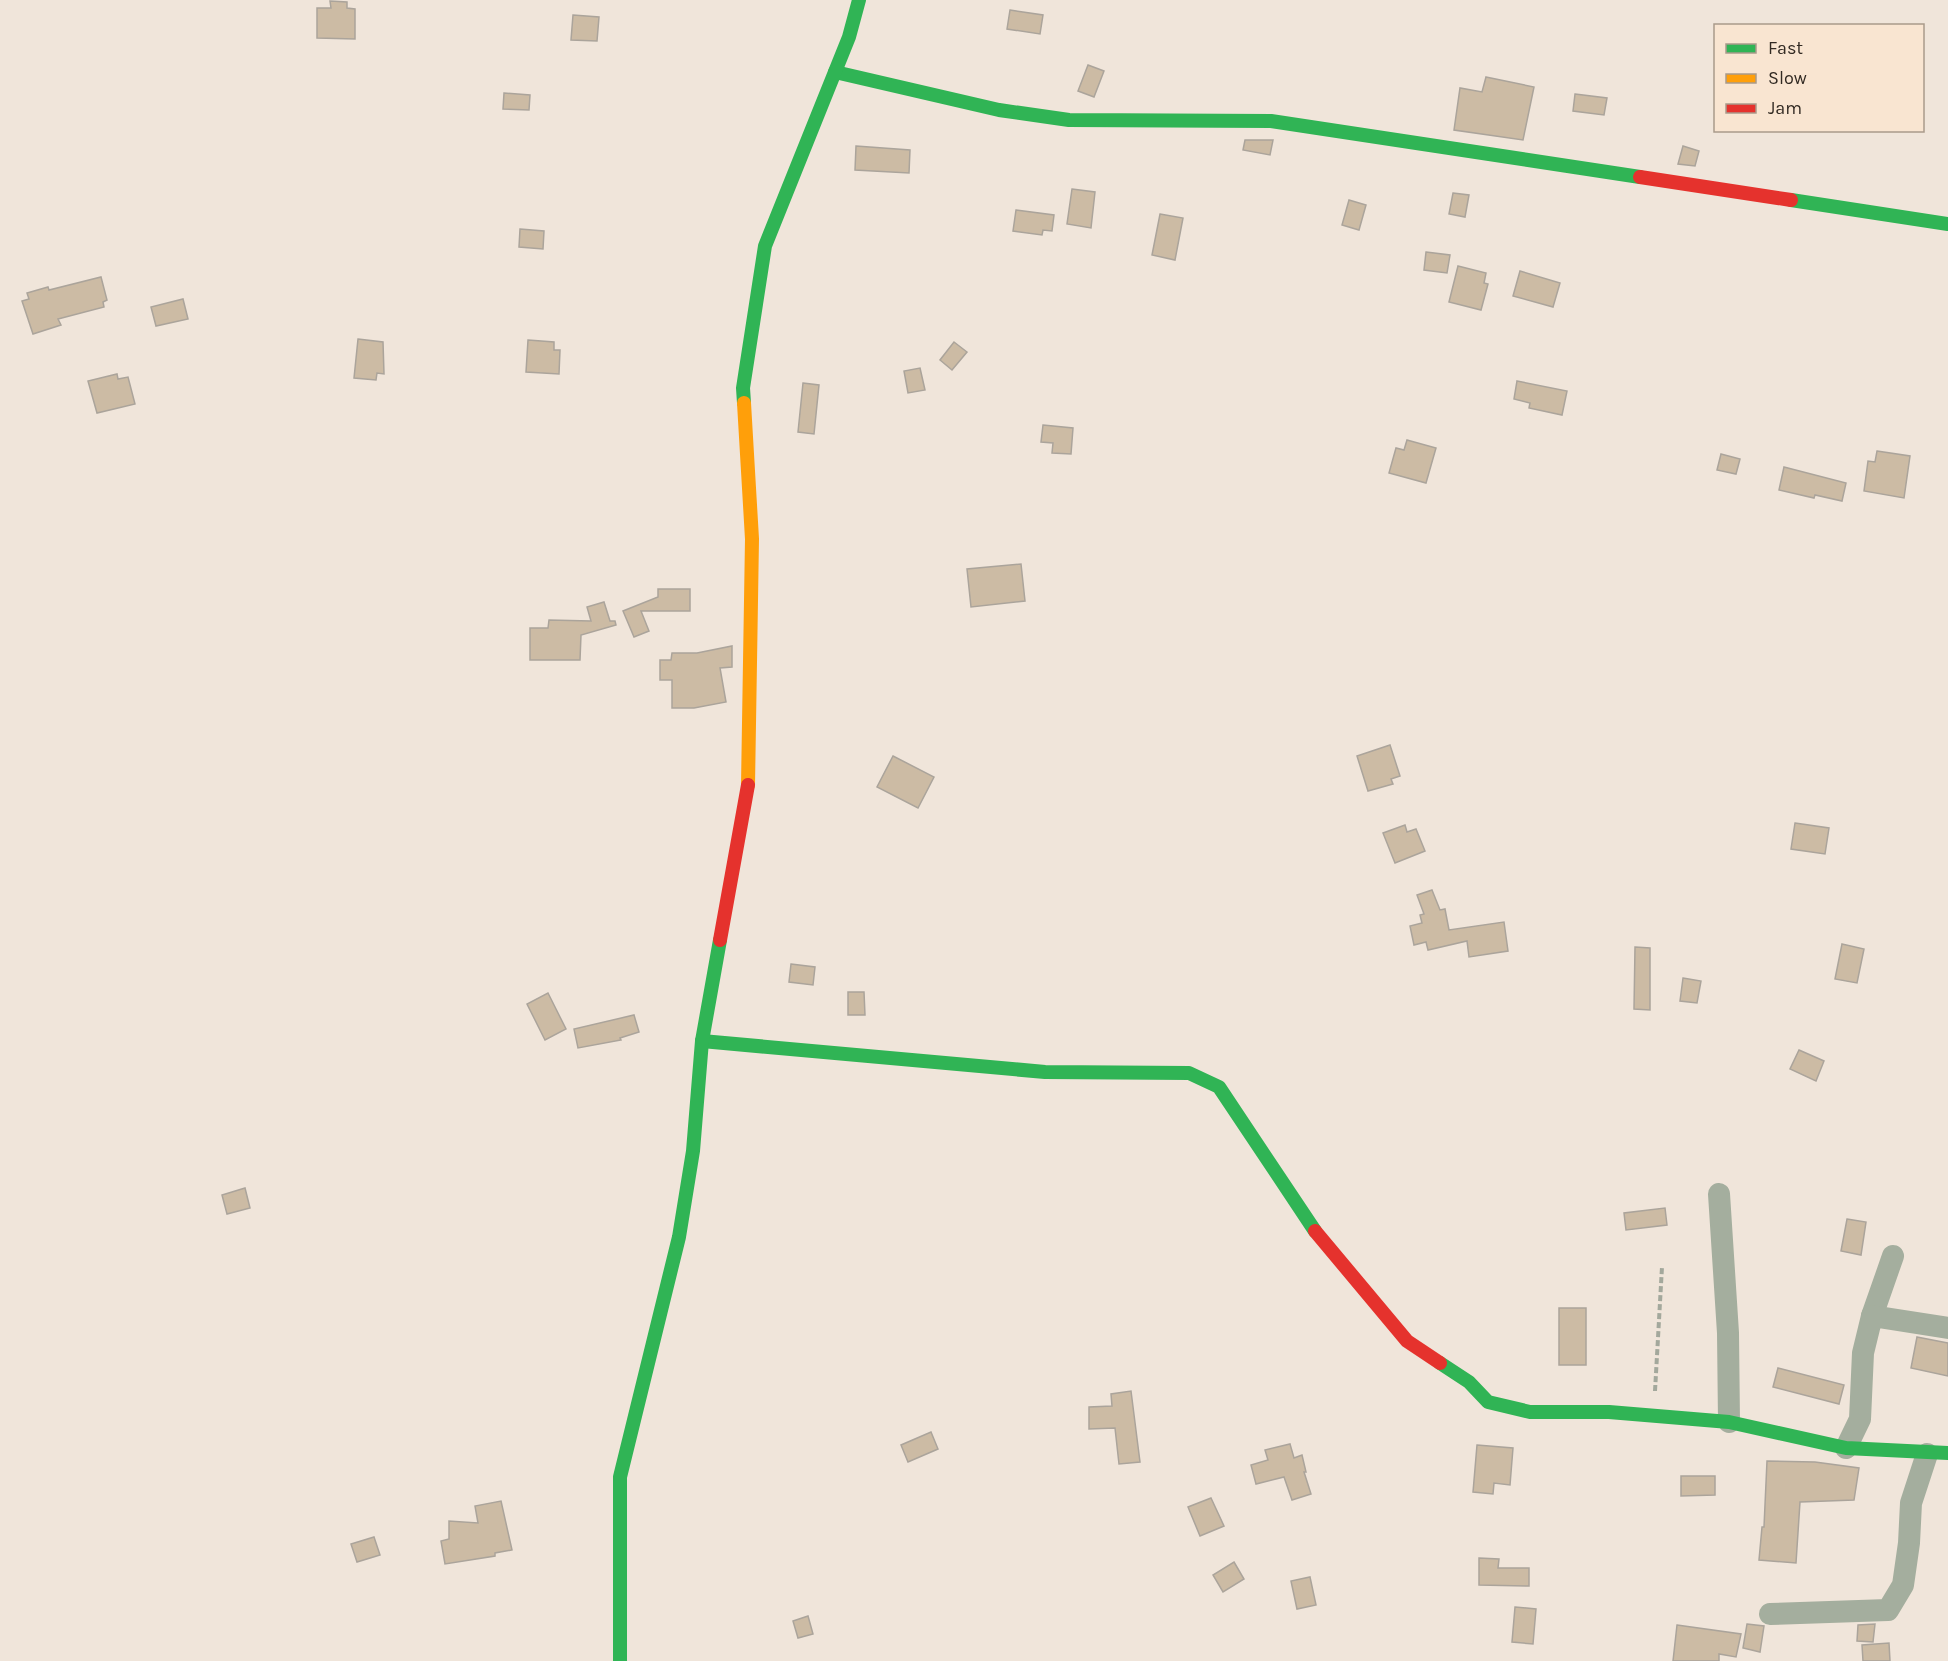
<svg xmlns="http://www.w3.org/2000/svg" width="1948" height="1661" viewBox="0 0 1948 1661" font-family="Karla,sans-serif">
<rect width="100%" height="100%" fill="#f0e5da"/>
<g fill="#ccbba4" stroke="#aba49b" stroke-width="1.5">
<path d="M330 1 347 2V8L355 9V39L317 38V8H331Z"/>
<path d="M1010 10 1043 15 1040 34 1007 29Z"/>
<path d="M573 15 599 17 597 41 571 40Z"/>
<path d="M1088 65 1104 71 1094 97 1078 91Z"/>
<path d="M1486 77 1534 87 1523 140 1454 130 1460 88 1482 92Z"/>
<path d="M504 93 530 95 529 110 503 109Z"/>
<path d="M1575 94 1607 98 1604 115 1573 111Z"/>
<path d="M1245 140H1273L1270 155 1243 150Z"/>
<path d="M856 146 910 150 909 173 855 170Z"/>
<path d="M1683 146 1699 151 1695 166 1678 164Z"/>
<path d="M1072 189 1095 192 1091 228 1067 224Z"/>
<path d="M1453 193 1469 195 1465 217 1449 214Z"/>
<path d="M1349 200 1366 205 1359 230 1342 225Z"/>
<path d="M1016 210 1054 215 1052 231 1043 230 1042 235 1013 231Z"/>
<path d="M1160 214 1183 218 1175 260 1152 255Z"/>
<path d="M520 229 544 231 543 249 519 247Z"/>
<path d="M1426 252 1450 255 1447 273 1424 270Z"/>
<path d="M1458 266 1486 273 1484 283 1488 284 1481 310 1449 302Z"/>
<path d="M1520 271 1560 283 1553 307 1513 296Z"/>
<path d="M101 277 107 300 103 302 104 307 58 319 61 325 33 334 22 301 29 299 27 293 48 287 49 290Z"/>
<path d="M183 299 188 319 156 326 151 307Z"/>
<path d="M358 339 383 342 384 374 377 373 376 380 354 378Z"/>
<path d="M528 340 554 342V350H560L559 374 526 372Z"/>
<path d="M954 342 967 352 952 370 940 360Z"/>
<path d="M920 368 925 390 908 393 904 371Z"/>
<path d="M117 374 118 379 128 377 135 404 97 413 88 381Z"/>
<path d="M1517 381 1567 391 1562 415 1529 408 1530 403 1514 399Z"/>
<path d="M803 383 819 385 814 434 798 432Z"/>
<path d="M1043 425 1073 428 1071 454 1052 453 1053 443 1041 442Z"/>
<path d="M1407 440 1436 448 1426 483 1389 473 1396 448 1404 450Z"/>
<path d="M1877 451 1910 456 1904 498 1864 491 1868 461 1875 462Z"/>
<path d="M1721 454 1740 459 1736 474 1717 470Z"/>
<path d="M1784 467 1846 483 1842 501 1815 495 1814 498 1779 490Z"/>
<path d="M1021 564 1025 601 971 607 967 569Z"/>
<path d="M658 589H690V611H641L649 631 634 637 623 611 658 597Z"/>
<path d="M604 602 610 621H615L616 625 581 635 580 660H530V628H548L549 620 591 621 587 607Z"/>
<path d="M732 646V667L720 668 726 702 694 708H672V680H660V660H671L672 653H697Z"/>
<path d="M1390 745 1400 776 1391 779 1393 784 1368 791 1357 756Z"/>
<path d="M893 756 934 777 918 808 877 787Z"/>
<path d="M1795 823 1829 828 1825 854 1791 849Z"/>
<path d="M1405 825 1407 832 1416 829 1425 851 1395 863 1383 833Z"/>
<path d="M1432 890 1440 910 1445 909 1449 930 1504 922 1508 951 1469 957 1467 941 1428 950 1426 942 1414 945 1410 926 1422 923 1420 915 1424 914 1417 895Z"/>
<path d="M1842 944 1864 949 1857 983 1835 979Z"/>
<path d="M1635 947 1650 948V1010L1634 1009Z"/>
<path d="M791 964 815 967 813 985 789 982Z"/>
<path d="M1683 978 1701 981 1697 1003 1680 1001Z"/>
<path d="M848 992H864L865 1015H848Z"/>
<path d="M548 993 566 1029 545 1040 527 1004Z"/>
<path d="M634 1015 639 1032 620 1038 621 1040 578 1048 574 1029Z"/>
<path d="M1799 1050 1824 1061 1816 1081 1790 1069Z"/>
<path d="M245 1188 250 1208 227 1214 222 1195Z"/>
<path d="M1665 1208 1667 1225 1626 1230 1624 1213Z"/>
<path d="M1847 1219 1866 1222 1861 1255 1841 1251Z"/>
<rect x="1559" y="1308" width="27" height="57"/>
<path d="M1917 1337 1948 1343V1376L1911 1368Z"/>
<path d="M1778 1368 1844 1385 1839 1404 1773 1387Z"/>
<path d="M1131 1391 1140 1462 1119 1464 1115 1428 1089 1429V1407L1112 1406 1111 1394Z"/>
<path d="M931 1432 938 1449 908 1462 901 1445Z"/>
<path d="M1290 1444 1294 1458 1302 1455 1306 1472H1304L1311 1494 1292 1500 1284 1477 1256 1484 1251 1465 1268 1460 1265 1450Z"/>
<path d="M1477 1445 1513 1448 1510 1485 1494 1483 1493 1494 1473 1492Z"/>
<path d="M1767 1461 1815 1462 1859 1468 1854 1500 1800 1502 1796 1563 1759 1560 1762 1527H1764Z"/>
<path d="M1681 1476H1715V1495L1681 1496Z"/>
<path d="M1211 1498 1224 1526 1200 1536 1188 1507Z"/>
<path d="M501 1501 512 1550 495 1553V1556L445 1564 441 1541 449 1539V1521L478 1523 475 1506Z"/>
<path d="M374 1537 380 1555 357 1562 351 1544Z"/>
<path d="M1479 1558 1499 1559 1498 1568H1529V1586L1479 1585Z"/>
<path d="M1234 1562 1244 1579 1223 1592 1213 1575Z"/>
<path d="M1310 1577 1316 1605 1297 1609 1291 1581Z"/>
<path d="M1515 1607 1536 1609 1533 1644 1512 1642Z"/>
<path d="M808 1616 813 1634 798 1638 793 1621Z"/>
<path d="M1747 1624 1764 1626 1760 1652 1743 1648Z"/>
<path d="M1875 1624 1873 1642 1857 1641 1858 1625Z"/>
<path d="M1677 1625 1741 1634 1736 1657 1719 1654V1661H1673Z"/>
<path d="M1889 1643 1890 1661H1863L1862 1645Z"/>
</g>
<g fill="none" stroke-linecap="round" stroke-linejoin="round">
<path stroke="#a3a89c" stroke-width="4" stroke-dasharray="6 3" stroke-linecap="butt" d="M1655 1391 1662 1267"/>
<g stroke="#a4ae9e" stroke-width="22">
<path d="M1719 1194 1728 1333 1729 1422"/>
<path d="M1872 1316 1893 1256"/>
<path d="M1846 1448 1860 1419 1863 1353 1872 1316 1948 1328"/>
<path d="M1770 1614 1888 1610 1903 1585 1909 1543 1911 1503 1927 1454"/>
</g>
<g stroke="#30b455" stroke-width="14">
<path d="M835 72 999 110 1069 120 1271 121 1640 177"/>
<path d="M1791 200 1948 224"/>
<path d="M744 403 743 388 765 246 849 37 859 0"/>
<path d="M702 1041 1045 1072 1189 1073 1219 1087 1315 1231"/>
<path d="M1440 1363 1469 1382 1488 1402 1530 1412H1609L1729 1422 1846 1448 1948 1453"/>
<path d="M620 1661V1477L679 1237 693 1151 702 1041 720 940"/>
</g>
<path stroke="#ff9f0a" stroke-width="14" d="M744 403 752 539 748 785"/>
<g stroke="#e5322d" stroke-width="14">
<path d="M1640 177 1791 200"/>
<path d="M720 940 748 785"/>
<path d="M1315 1231 1407 1341 1440 1363"/>
</g>
</g>
<rect x="1714" y="24" width="210" height="108" fill="#f9e5d1" stroke="#a99a8b" stroke-width="1.5"/>
<rect x="1726" y="44" width="30" height="9" fill="#30b455" stroke="#a99a8b" stroke-width="1.5"/>
<text x="1768" y="54" font-size="18" fill="#322a23">Fast</text>
<rect x="1726" y="74" width="30" height="9" fill="#ff9f0a" stroke="#a99a8b" stroke-width="1.5"/>
<text x="1768" y="84" font-size="18" fill="#322a23">Slow</text>
<rect x="1726" y="104" width="30" height="9" fill="#e5322d" stroke="#a99a8b" stroke-width="1.5"/>
<text x="1768" y="114" font-size="18" fill="#322a23">Jam</text>
</svg>
